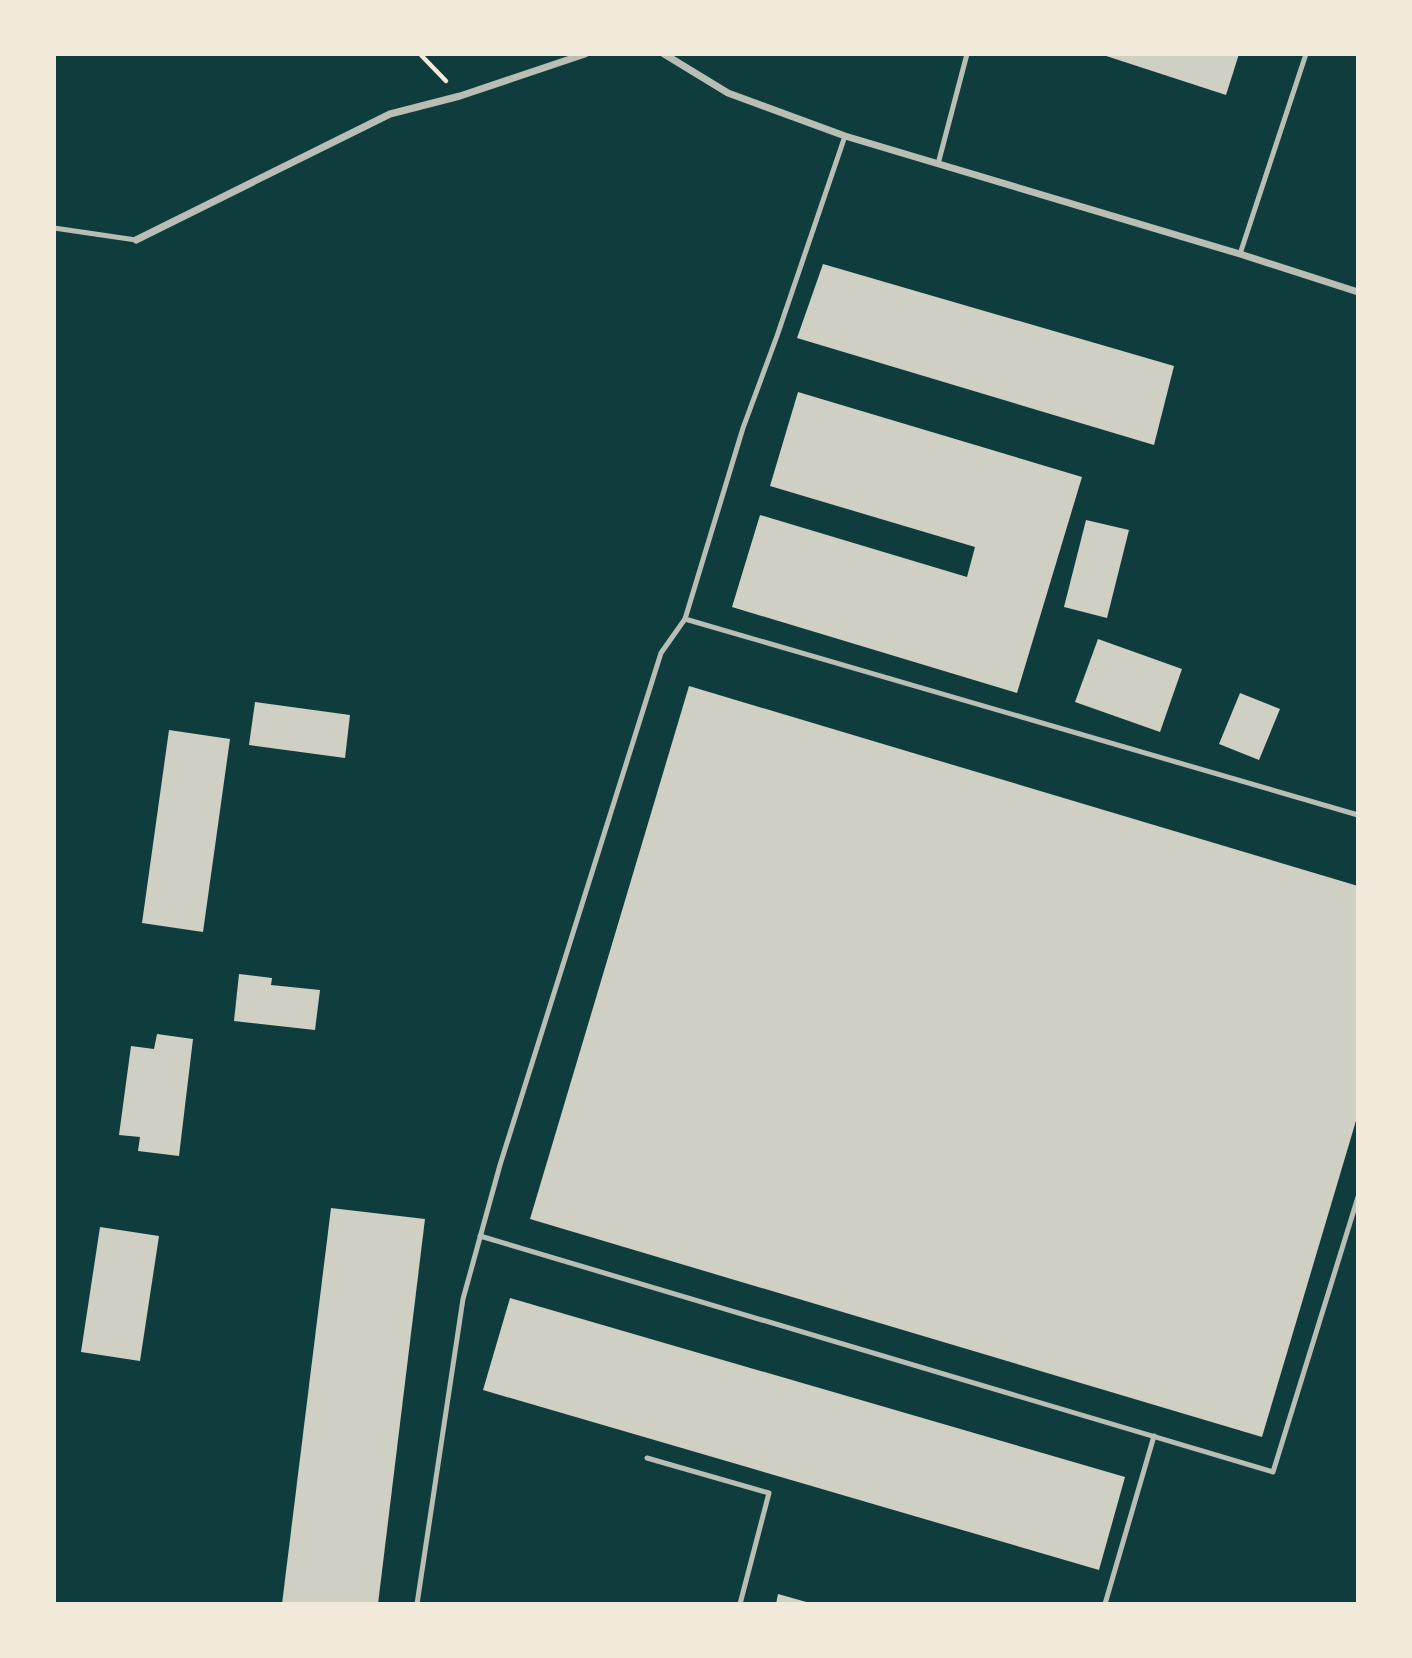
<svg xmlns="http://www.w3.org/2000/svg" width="1412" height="1658" viewBox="0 0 1412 1658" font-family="'Exo 2',sans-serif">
<rect width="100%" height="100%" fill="#0f3d3e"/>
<g fill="#cfcfc3">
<path d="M1100 54H1239L1226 95Z"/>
<path d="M823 264 1174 366 1154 445 797 338Z"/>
<path d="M798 392 1082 477 1017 693 732 607 760 515 967 577 975 547 770 486Z"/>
<path d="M1086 520 1129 530 1107 618 1064 607Z"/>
<path d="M1098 639 1182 669 1160 732 1075 702Z"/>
<path d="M689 686 1358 886V1114L1262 1437 530 1219Z"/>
<path d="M1240 693 1280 709 1259 760 1219 744Z"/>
<path d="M255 702 350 715 345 758 249 745Z"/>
<path d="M169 730 230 739 203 932 142 923Z"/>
<path d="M239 974 272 978 271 985 320 990 315 1030 234 1021Z"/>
<path d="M157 1034 193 1039 179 1156 138 1151 140 1137 119 1135 131 1046 154 1049Z"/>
<path d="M331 1208 425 1219 378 1604H282Z"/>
<path d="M100 1227 159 1236 140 1361 81 1352Z"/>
<path d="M510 1298 1125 1477 1099 1570 483 1390Z"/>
<path d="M778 1594 810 1603V1604H776Z"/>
</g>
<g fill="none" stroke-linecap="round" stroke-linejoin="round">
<path stroke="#f1e9da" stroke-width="4.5" d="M420 54 446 81"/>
<g stroke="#b8beb3" stroke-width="5">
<path d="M938 164 967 54"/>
<path d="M54 228 136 240"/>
<path d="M1240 254 1306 54"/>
<path d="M685 619 1358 815"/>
<path d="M480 1236 1273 1472 1358 1197"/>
<path d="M647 1458 769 1493 740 1604"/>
<path d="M417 1604 463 1299 500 1165 661 653 685 619 743 428 777 336 845 136"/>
<path d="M1105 1604 1154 1436"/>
</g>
<g stroke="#b8beb3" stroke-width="7">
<path d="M664 54 728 93 845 136 1240 254 1358 292"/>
<path d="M136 240 390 114 460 96 585 54"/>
</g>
</g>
<rect width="1412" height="1658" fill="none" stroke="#f1e9da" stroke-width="112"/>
</svg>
